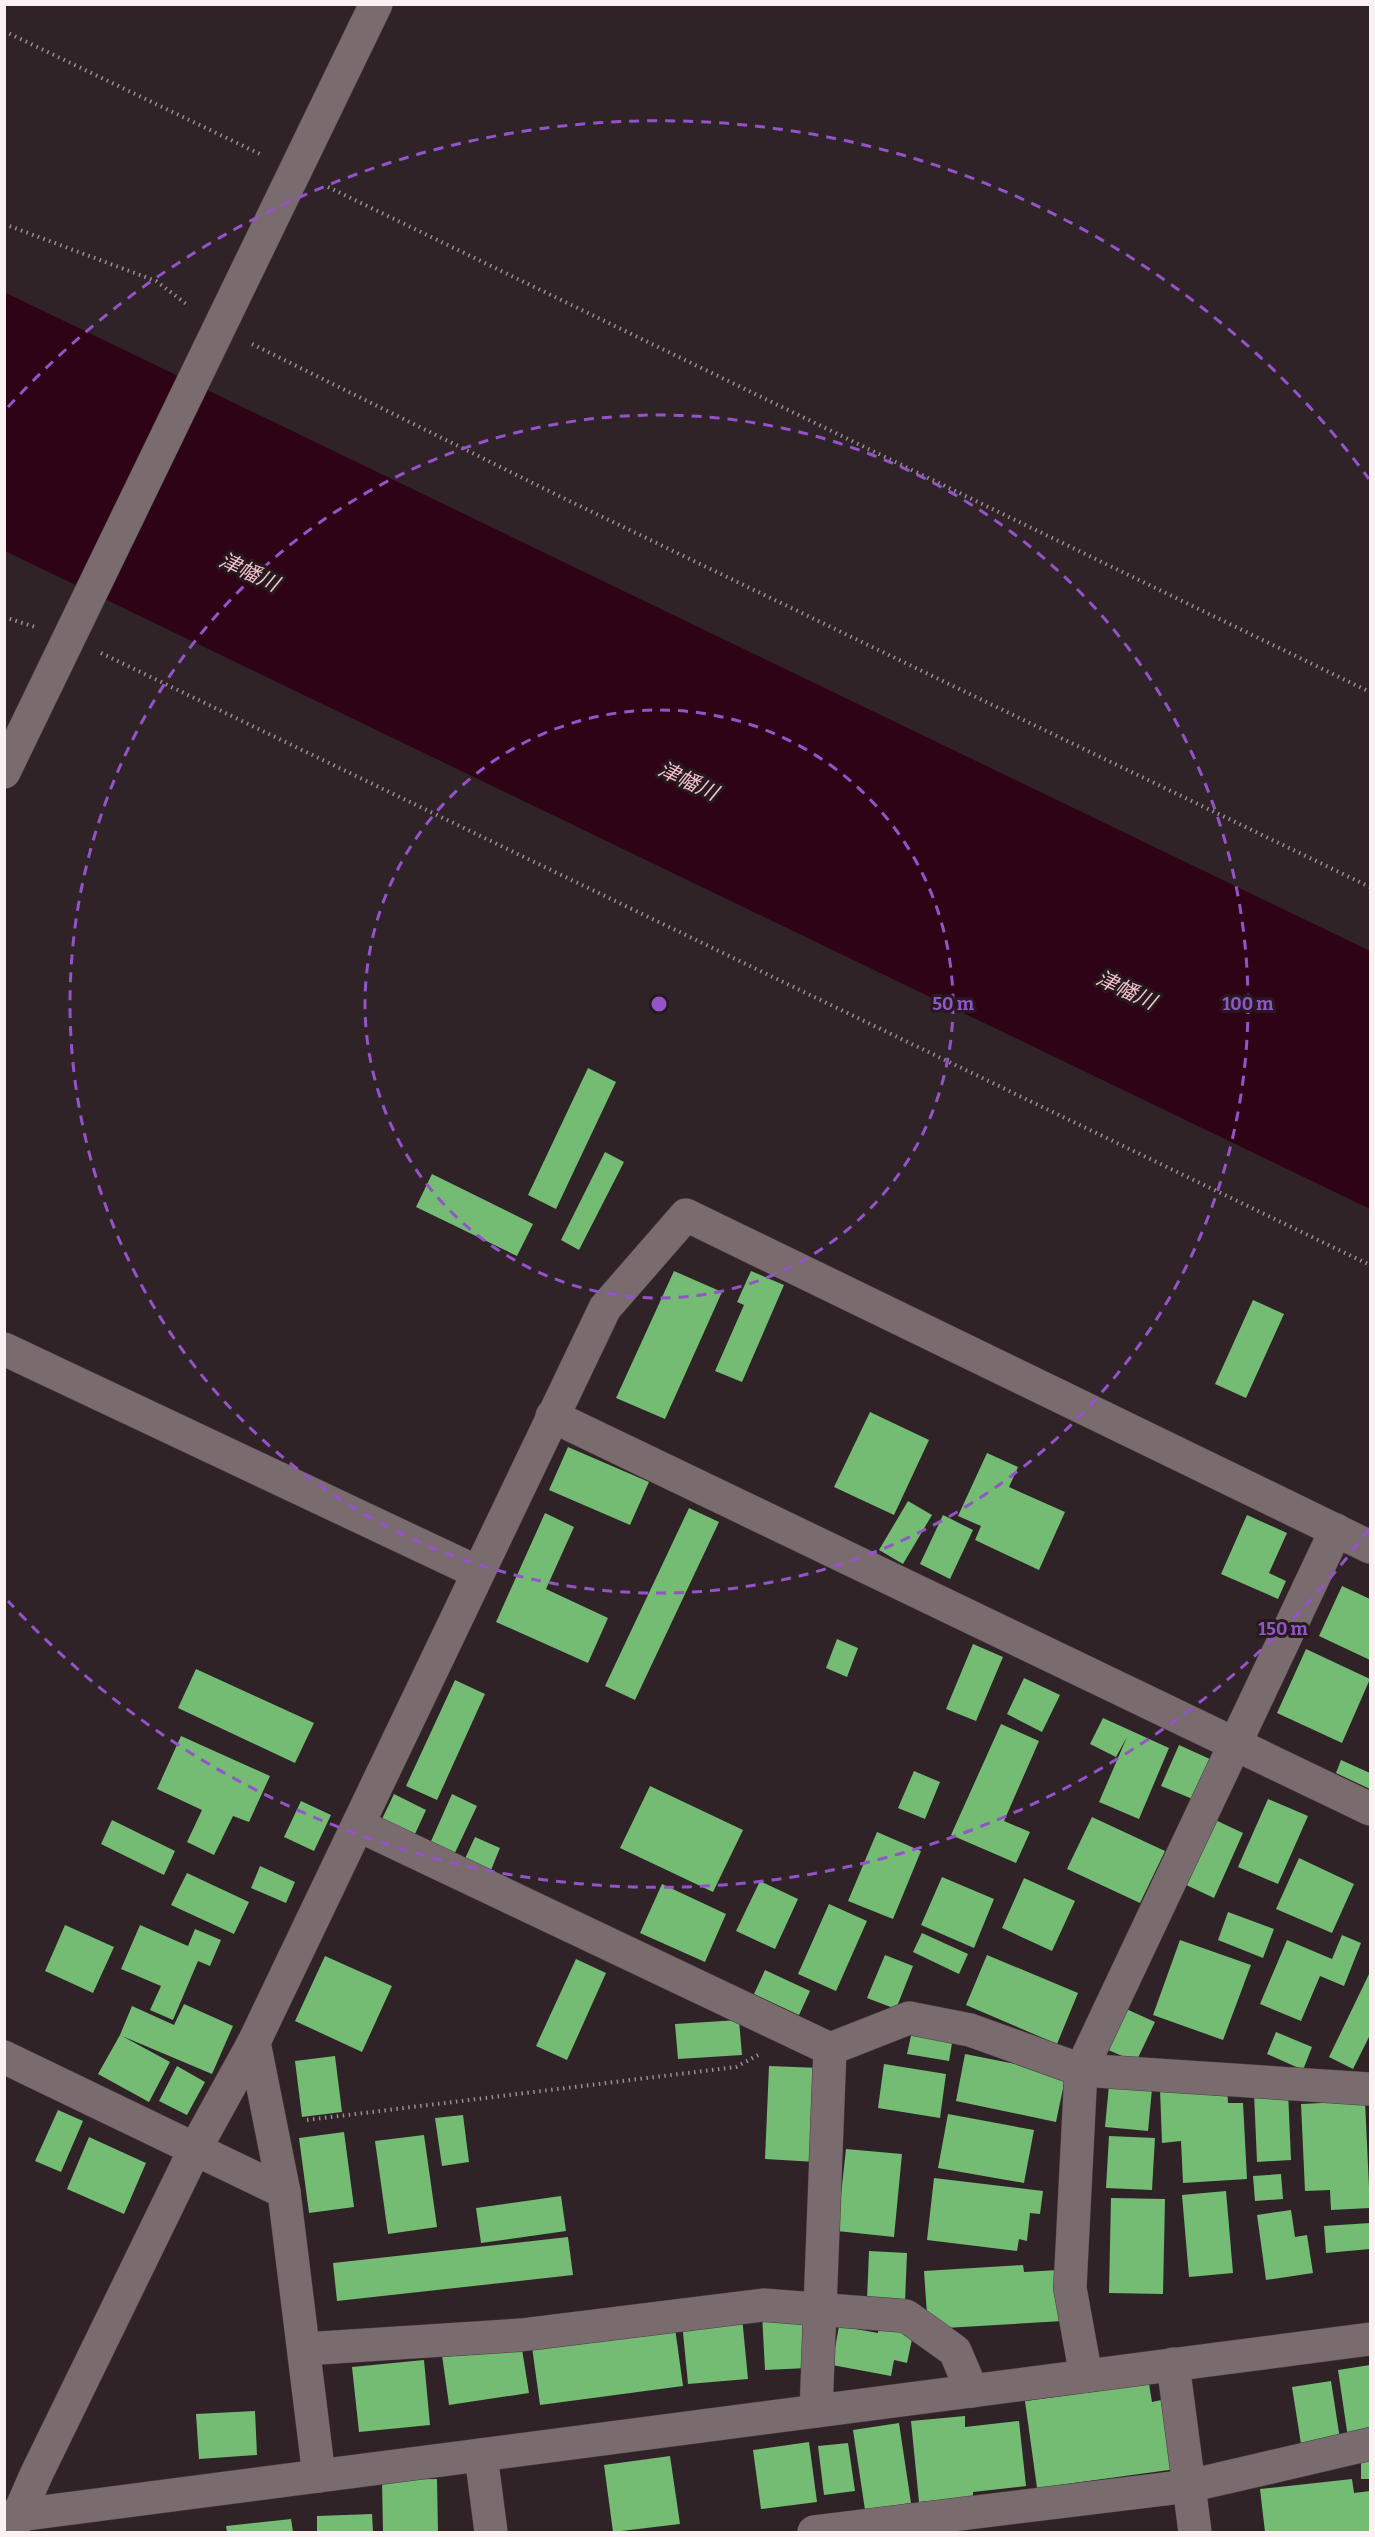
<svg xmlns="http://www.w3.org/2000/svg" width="1375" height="2537" viewBox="0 0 1375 2537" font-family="Bitter,'Noto Sans JP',serif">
<rect width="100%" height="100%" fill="#2f2327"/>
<path fill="#2e0315" d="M4 292 1370 951V1209L5 551Z"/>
<g fill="#74bb74">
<path d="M588 1068 616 1082 556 1209 528 1195Z"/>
<path d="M605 1152 624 1162 579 1250 561 1240Z"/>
<path d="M432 1174 533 1224 517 1256 416 1207Z"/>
<path d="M674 1271 722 1292 665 1419 616 1398Z"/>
<path d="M751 1271 784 1285 742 1382 715 1371 744 1305 737 1302Z"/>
<path d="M1253 1300 1284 1314 1246 1398 1215 1384Z"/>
<path d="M870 1412 929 1440 894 1515 834 1487Z"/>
<path d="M568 1447 649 1482 630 1525 549 1490Z"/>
<path d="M987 1453 1018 1467 1009 1487 1065 1512 1039 1570 975 1540 981 1526 958 1516Z"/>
<path d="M908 1501 932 1515 903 1564 879 1550Z"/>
<path d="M689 1508 719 1522 635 1700 605 1686Z"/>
<path d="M545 1513 574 1527 546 1589 608 1618 588 1663 496 1622Z"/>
<path d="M943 1515 973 1530 950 1579 920 1564Z"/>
<path d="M1247 1515 1287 1533 1269 1573 1286 1581 1278 1599 1221 1574Z"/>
<path d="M1342 1586 1370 1599V1660L1319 1636Z"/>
<path d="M837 1639 858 1648 847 1677 826 1668Z"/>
<path d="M973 1644 1003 1657 976 1721 946 1709Z"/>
<path d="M1306 1649 1370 1679 1342 1743 1277 1713Z"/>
<path d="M196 1669 314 1723 295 1763 178 1708Z"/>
<path d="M1024 1678 1060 1695 1042 1732 1007 1714Z"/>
<path d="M455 1680 485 1694 437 1800 406 1786Z"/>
<path d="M1103 1718 1169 1748 1139 1819 1099 1802 1127 1737 1116 1757 1090 1744Z"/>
<path d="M1001 1724 1039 1741 1004 1821 1030 1832 1016 1863 951 1835Z"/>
<path d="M181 1736 270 1776 249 1822 233 1816 214 1855 187 1842 202 1810 157 1789Z"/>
<path d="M1179 1745 1212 1760 1195 1800 1161 1786Z"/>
<path d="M1341 1760 1370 1773V1789L1336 1773Z"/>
<path d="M914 1771 940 1782 925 1819 898 1808Z"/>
<path d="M650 1786 743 1830 713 1892 620 1848Z"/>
<path d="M394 1794 426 1810 415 1834 382 1819Z"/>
<path d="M452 1794 477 1806 452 1859 428 1848Z"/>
<path d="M1268 1799 1308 1816 1278 1884 1238 1867Z"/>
<path d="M301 1801 331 1815 314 1851 284 1837Z"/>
<path d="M1092 1817 1165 1851 1140 1903 1067 1869Z"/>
<path d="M1211 1818 1243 1833 1214 1898 1182 1883Z"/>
<path d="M112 1820 175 1851 164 1875 101 1844Z"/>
<path d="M877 1832 921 1851 893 1919 848 1901Z"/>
<path d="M475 1837 500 1848 489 1875 463 1863Z"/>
<path d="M1299 1858 1354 1884 1332 1933 1276 1909Z"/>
<path d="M260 1866 295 1882 286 1903 251 1888Z"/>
<path d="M187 1873 249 1902 234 1934 171 1905Z"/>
<path d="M942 1877 994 1899 974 1948 921 1925Z"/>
<path d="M1024 1878 1075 1901 1052 1951 1002 1928Z"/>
<path d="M760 1881 798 1899 775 1949 736 1931Z"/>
<path d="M662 1884 726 1914 705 1962 640 1933Z"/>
<path d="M829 1904 867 1921 836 1991 798 1974Z"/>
<path d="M1228 1912 1274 1929 1263 1958 1218 1940Z"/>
<path d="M65 1925 114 1947 93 1993 45 1971Z"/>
<path d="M140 1925 188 1946 195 1929 221 1940 210 1966 198 1961 173 2020 150 2010 161 1986 121 1969Z"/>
<path d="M922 1933 968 1954 959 1974 913 1952Z"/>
<path d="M1342 1935 1361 1943 1344 1986 1320 1976 1301 2021 1260 2004 1287 1940 1332 1959Z"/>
<path d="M1180 1940 1251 1965 1223 2040 1153 2015Z"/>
<path d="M885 1955 913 1966 896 2009 867 1998Z"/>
<path d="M987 1955 1078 1993 1057 2044 966 2005Z"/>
<path d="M325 1956 392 1986 362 2052 295 2021Z"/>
<path d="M576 1959 606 1973 567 2060 536 2046Z"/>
<path d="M765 1970 810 1991 799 2015 754 1994Z"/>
<path d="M1370 1972V2035L1353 2069 1329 2057Z"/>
<path d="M184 2004 233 2026 212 2074 122 2036 170 2062 149 2102 98 2074 120 2035 132 2006 174 2025Z"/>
<path d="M1124 2008 1155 2022 1136 2062 1106 2049Z"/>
<path d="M739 2020 742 2055 678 2059 675 2024Z"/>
<path d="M912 2031 953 2037 949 2061 907 2054Z"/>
<path d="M1276 2032 1312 2047 1303 2070 1267 2054Z"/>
<path d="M965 2054 1066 2074 1056 2122 956 2101Z"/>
<path d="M335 2056 342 2112 302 2117 295 2061Z"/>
<path d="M884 2064 946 2074 940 2118 878 2108Z"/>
<path d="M177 2066 205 2082 187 2115 159 2101Z"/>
<path d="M769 2066 820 2068 816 2162 765 2159Z"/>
<path d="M1109 2085 1152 2089 1148 2131 1105 2127Z"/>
<path d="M1227 2086 1228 2103H1243L1247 2179 1183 2183 1181 2141 1162 2143 1160 2089Z"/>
<path d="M1288 2091 1291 2160 1257 2162 1254 2093Z"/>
<path d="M1365 2101 1370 2208 1331 2210 1330 2190 1305 2191 1301 2104Z"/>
<path d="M58 2110 83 2121 61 2172 35 2161Z"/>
<path d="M948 2114 1034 2130 1024 2183 938 2168Z"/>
<path d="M463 2115 469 2162 442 2166 435 2118Z"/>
<path d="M344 2132 354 2207 309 2213 299 2138Z"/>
<path d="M424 2135 437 2227 388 2234 375 2141Z"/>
<path d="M1109 2136 1155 2138 1152 2190 1106 2188Z"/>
<path d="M89 2137 146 2163 124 2214 67 2189Z"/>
<path d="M846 2149 902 2154 894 2237 837 2231Z"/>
<path d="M1281 2174 1283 2199 1255 2201 1253 2176Z"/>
<path d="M934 2178 1043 2191 1040 2214 1030 2213 1027 2241 1019 2239 1017 2251 927 2240Z"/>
<path d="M1226 2191 1233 2273 1189 2277 1182 2195Z"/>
<path d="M561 2196 566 2231 481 2243 476 2208Z"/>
<path d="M1111 2198 1165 2199 1163 2294 1109 2293Z"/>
<path d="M1291 2210 1295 2237 1307 2235 1313 2273 1266 2280 1257 2215Z"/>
<path d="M1370 2223V2249L1326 2253 1324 2226Z"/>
<path d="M568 2237 573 2275 337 2301 333 2263Z"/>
<path d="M869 2251 907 2253 905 2302 867 2300Z"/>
<path d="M1023 2265 1024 2272 1058 2270 1062 2321 928 2329 924 2271Z"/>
<path d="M805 2311 808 2368 765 2370 762 2314Z"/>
<path d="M742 2317 748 2379 688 2384 682 2322Z"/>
<path d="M879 2324 914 2330 907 2363 894 2360 891 2376 832 2365 839 2326 878 2333Z"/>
<path d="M675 2328 683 2386 540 2405 532 2347Z"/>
<path d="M521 2343 529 2393 449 2405 442 2355Z"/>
<path d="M424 2360 430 2425 359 2432 352 2367Z"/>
<path d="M1370 2365V2435L1348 2438 1338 2370Z"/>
<path d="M1331 2381 1340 2439 1301 2444 1292 2387Z"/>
<path d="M1149 2384 1152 2402 1166 2399 1176 2469 1037 2488 1025 2401Z"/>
<path d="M255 2411 257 2455 199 2459 196 2414Z"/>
<path d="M965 2416V2427L1019 2421 1026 2486 973 2492V2497L919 2502 911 2421Z"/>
<path d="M899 2423 911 2503 865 2510 853 2430Z"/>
<path d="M809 2442 817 2502 761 2509 753 2450Z"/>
<path d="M848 2443 855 2491 824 2495 818 2446Z"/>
<rect x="1361" y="2454" width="9" height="25"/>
<path d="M670 2456 680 2524 613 2532 604 2465Z"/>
<path d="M437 2479 438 2532H383L382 2480Z"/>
<path d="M1352 2479 1354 2493 1370 2491V2532H1265L1260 2489Z"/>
<path d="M372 2514 373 2532H317V2516Z"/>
<path d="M291 2519 293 2532H227L226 2526Z"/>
</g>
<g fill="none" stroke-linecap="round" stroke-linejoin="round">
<g stroke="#493e42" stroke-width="34">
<g id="minor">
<path d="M4 772 376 4"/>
<path d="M4 1349 477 1572"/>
<path d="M552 1416 1370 1809"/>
<path d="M358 1825 830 2049 816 2411"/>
<path d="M254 2042 284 2192"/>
<path d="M830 2049 909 2018 970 2030 1081 2070 1370 2089"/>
<path d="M4 2057 284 2192 319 2476"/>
<path d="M304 2349 521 2335 763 2305 906 2316 955 2351 972 2391"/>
<path d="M1173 2364 1195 2532"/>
<path d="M1086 2376 1070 2288 1081 2070 1336 1530"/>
<path d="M481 2455 491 2532"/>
<path d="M4 2517 1370 2339"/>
<path d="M11 2532 36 2475 195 2149 254 2042 605 1308 686 1215 1370 1547"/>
<path d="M814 2532 1189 2486 1370 2444"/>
</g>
</g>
<g stroke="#998e91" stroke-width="4" stroke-dasharray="1.5 4.5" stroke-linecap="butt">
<path d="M4 31 262 155"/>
<path d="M328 187 1370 692"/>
<path d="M4 224 156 281 189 306"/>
<path d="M252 344 557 495 1370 887"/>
<path d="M4 617 35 627"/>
<path d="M101 653 1370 1265"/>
<path d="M307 2120 736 2067 758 2055"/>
</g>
<use href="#minor" stroke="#7a6b6f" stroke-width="33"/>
</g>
<g fill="none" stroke="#9453c9" stroke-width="3" stroke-dasharray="10 8">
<circle cx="659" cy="1004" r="294"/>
<circle cx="659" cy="1004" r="589"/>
<path d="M1369 1529A883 883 0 0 1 8 1601M8 407A883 883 0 0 1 1369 479"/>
</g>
<g text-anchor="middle" stroke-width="6" stroke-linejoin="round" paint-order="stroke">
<g font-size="21" font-style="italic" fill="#f2bfcd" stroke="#251a1d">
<text transform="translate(249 572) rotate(25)" y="7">津幡川</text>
<text transform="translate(688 781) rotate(25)" y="7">津幡川</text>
<text transform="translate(1126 990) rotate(25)" y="7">津幡川</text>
</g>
</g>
<circle cx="659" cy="1004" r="9" fill="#9453c9" stroke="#251a1d" stroke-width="3"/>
<g font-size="18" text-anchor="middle" font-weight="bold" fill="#9453c9" stroke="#251a1d" stroke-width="6" stroke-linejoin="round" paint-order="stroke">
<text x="953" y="1010">50 m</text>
<text x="1248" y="1010">100 m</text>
<text x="1283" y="1635">150 m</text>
</g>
<rect width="1375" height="2537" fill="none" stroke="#faf1f3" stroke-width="12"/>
</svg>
